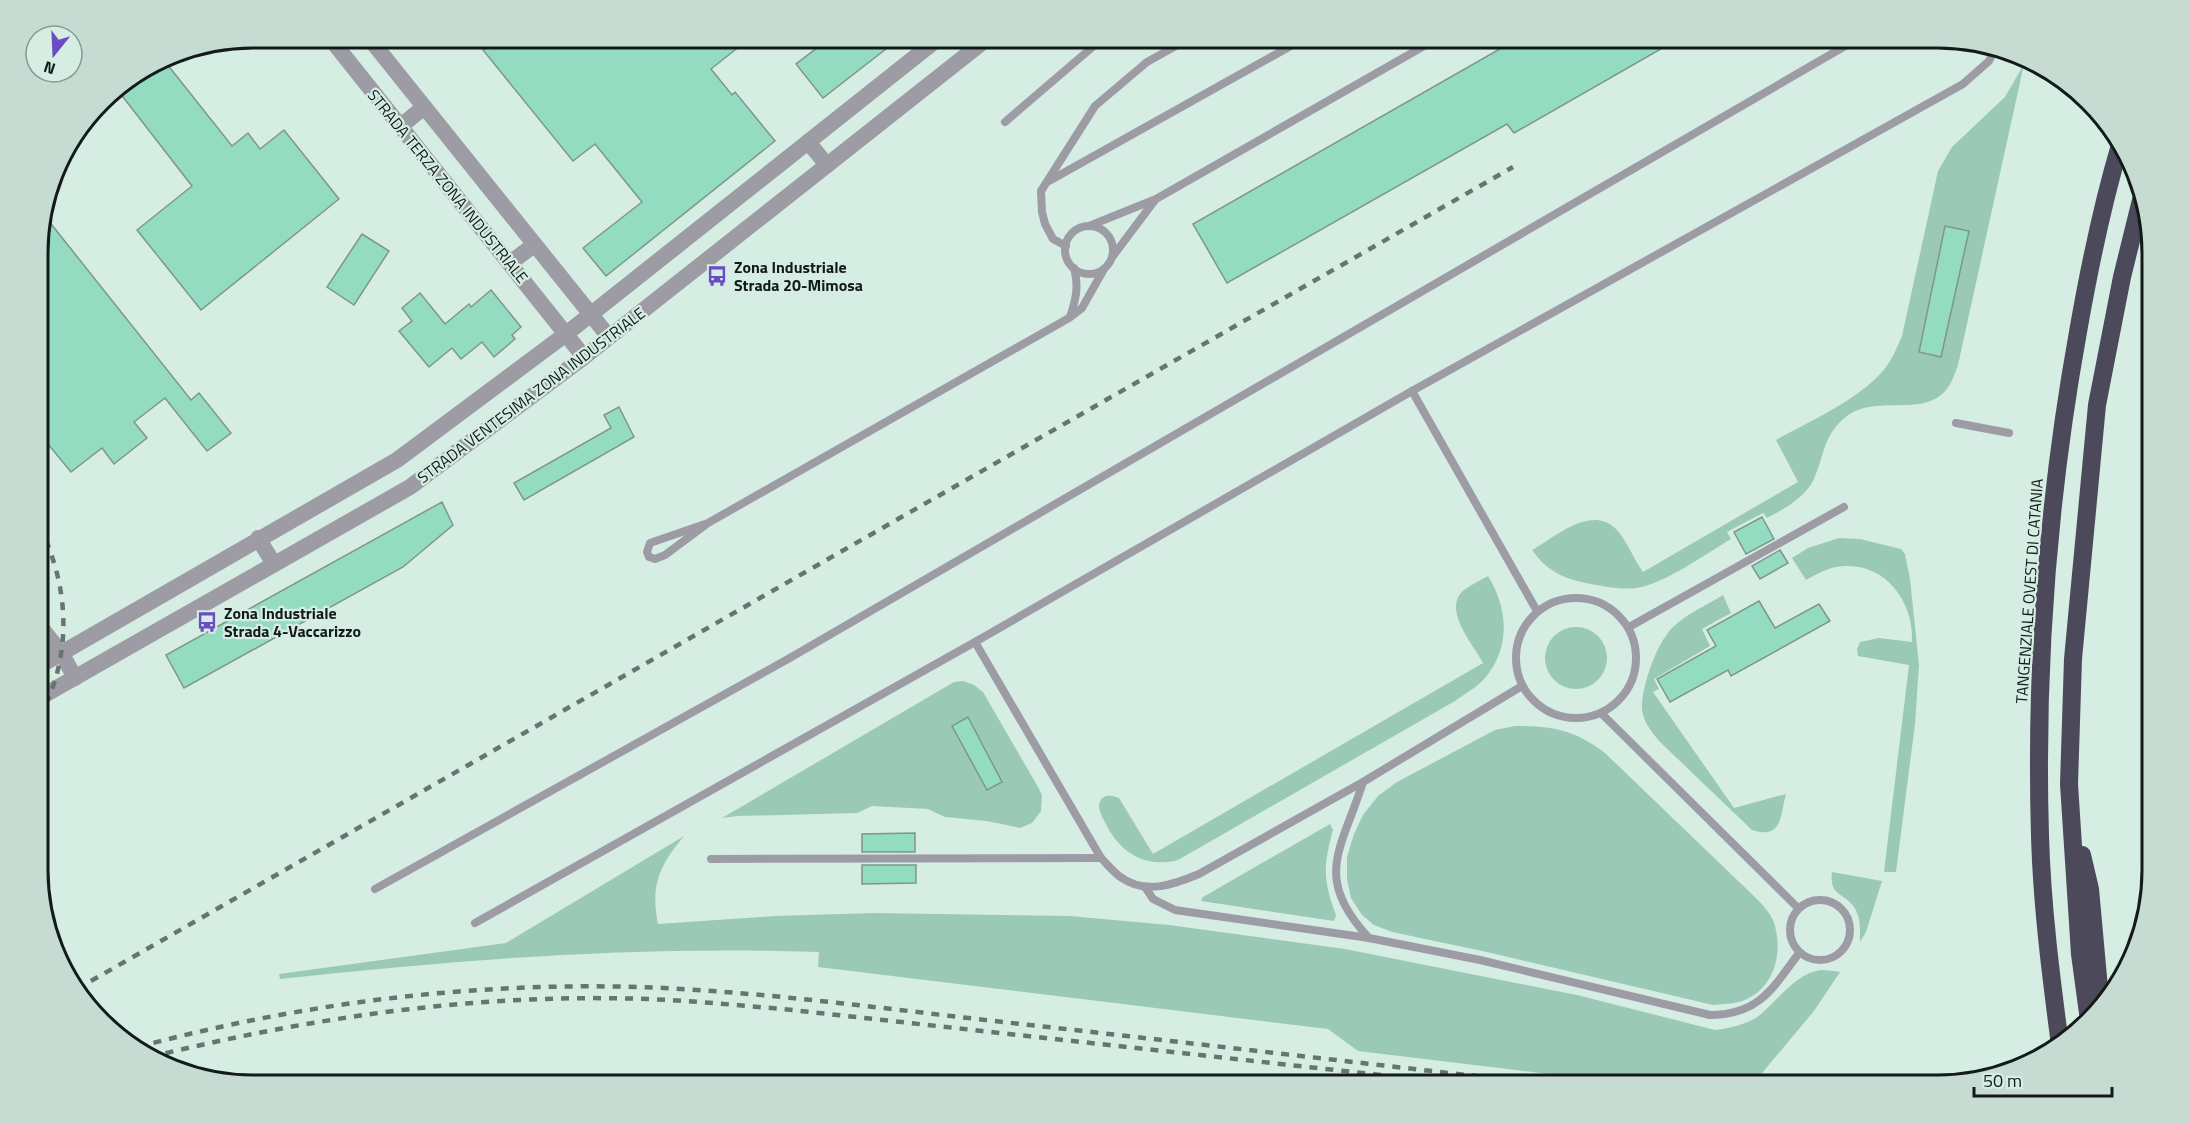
<svg xmlns="http://www.w3.org/2000/svg" width="2190" height="1123" viewBox="0 0 2190 1123" font-family="'Titillium Web',sans-serif">
<rect width="100%" height="100%" fill="#d6ede3"/>
<g fill="#9acab7">
<path d="M2024 64 1958 365C1955 372 1953 380 1949 386 1927 420 1878 393 1847 416 1822 435 1825 456 1813 481 1803 499 1784 509 1767 518L1763 513 1727 532 1731 539C1707 553 1663 585 1636 588 1619 590 1603 586 1586 583 1562 578 1546 570 1532 550 1555 537 1590 505 1615 528 1626 538 1634 560 1643 572L1798 482 1776 440C1810 421 1856 401 1882 372 1891 362 1897 348 1902 336L1938 171 1952 147 2005 97Z"/>
<path d="M1839 538 1860 539 1901 549 1905 554 1910 579 1919 665 1915 724 1896 872H1884L1909 665 1858 656 1857 649 1860 642 1879 638 1912 642C1914 600 1883 559 1836 567 1825 569 1815 575 1806 580L1792 558 1808 548Z"/>
<path d="M1488 576C1508 608 1511 647 1485 678 1477 687 1465 694 1455 701L1178 860C1148 868 1123 855 1108 828 1105 822 1100 814 1099 807 1099 794 1111 794 1119 798L1153 854 1483 663C1474 645 1441 609 1464 590 1471 585 1480 580 1488 576Z"/>
<path d="M1723 595 1731 613 1702 629 1710 646 1654 679 1659 689 1653 692 1734 808 1786 794C1780 815 1783 840 1752 830L1659 741C1652 732 1643 722 1642 709 1641 687 1657 643 1672 628 1686 614 1707 605 1723 595Z"/>
<circle cx="1576" cy="658" r="31"/>
<path d="M963 681 974 685 983 692 1038 787 1042 795 1041 811 1032 823 1020 828 987 821 945 817 928 809 872 806 857 813 737 816 722 818 954 682Z"/>
<path d="M1515 726C1553 726 1575 730 1605 753L1759 901C1764 907 1770 913 1773 920 1784 949 1776 987 1745 1000 1735 1004 1725 1004 1713 1005L1487 952 1392 932 1374 925 1362 915 1351 898 1347 879V857L1354 834 1363 815 1378 796 1397 782 1495 730Z"/>
<path d="M1330 824 1333 830C1323 866 1323 880 1336 915L1334 921 1201 901 1203 897Z"/>
<path d="M684 836C660 865 650 885 658 924L775 916 874 913 1070 916 1169 925 1345 949 1577 995 1715 1030C1731 1028 1748 1024 1760 1015 1778 1000 1796 973 1821 970 1827 970 1834 971 1840 972L1814 1011 1752 1085H1641L1358 1051 1328 1029 818 967 819 952C639 946 459 959 280 979L279 974 506 943Z"/>
<path d="M1832 872 1882 881 1866 932 1860 942C1860 930 1861 917 1854 907 1844 892 1829 897 1832 872Z"/>
</g>
<g fill="#93dcc1" stroke="#7f968c" stroke-width="1.5">
<path d="M499 38H750L711 69 732 95 735 92 775 141 606 276 583 248 642 202 595 144 573 161 483 50Z"/>
<path d="M830 38H900L823 98 796 64Z"/>
<path d="M1519 38H1680L1514 133 1507 124 1227 283 1193 224Z"/>
<path d="M163 59 232 146 248 133 260 149 284 130 339 199 201 310 137 230 192 186 116 88Z"/>
<path d="M44 215 191 400 199 393 231 433 207 451 165 398 134 422 147 438 114 464 102 448 71 472 38 432V239Z"/>
<path d="M1945 226 1969 231 1941 357 1919 352Z"/>
<path d="M362 234 389 251 354 305 327 287Z"/>
<path d="M491 290 521 327 512 335 515 339 494 357 482 342 461 359 452 348 429 367 399 331 412 321 402 308 420 293 445 324 469 304 471 307Z"/>
<path d="M619 407 634 437 524 500 514 483 611 428 604 415Z"/>
<path d="M442 502 453 525 403 567 184 688 166 655Z"/>
<path d="M1762 517 1774 539 1746 554 1734 532Z"/>
<path d="M1780 550 1788 563 1760 579 1752 566Z"/>
<path d="M1759 601 1775 628 1819 604 1830 621 1731 676 1728 670 1670 702 1657 679 1716 646 1707 630Z"/>
<path d="M968 717 1002 782 987 790 952 726Z"/>
<path d="M915 833V852H862V834Z"/>
<path d="M862 865H916V883L862 884Z"/>
</g>
<g fill="none" stroke-linecap="round" stroke-linejoin="round">
<g stroke="#9d9ca5" stroke-width="8">
<path d="M1005 122 1103 38"/>
<path d="M1049 181 1305 38"/>
<path d="M1089 226 1156 199 1438 38"/>
<circle cx="1089" cy="250" r="24"/>
<path d="M1066 246 1053 239 1045 224 1042 212 1041 191 1095 106 1147 62 1190 38"/>
<path d="M1113 256 1155 200"/>
<path d="M1070 317C1076 299 1079 287 1074 268"/>
<path d="M1412 391 1537 611"/>
<path d="M1956 423 2009 433"/>
<path d="M708 523 650 543 647 552 649 557 655 559 665 555 708 523 1069 318 1082 308 1104 269"/>
<circle cx="1576" cy="658" r="60"/>
<path d="M1629 627 1844 507"/>
<path d="M975 642 1101 858C1108 865 1114 873 1122 878 1146 895 1175 884 1199 874L1363 782 1522 686"/>
<path d="M1601 713 1798 908"/>
<path d="M1363 782C1342 849 1312 877 1369 938"/>
<path d="M711 859 1101 858"/>
<path d="M1145 887 1153 899 1175 910 1369 938 1480 960 1710 1015C1759 1015 1773 988 1799 953"/>
<path d="M375 889 788 659 1859 38"/>
<circle cx="1820" cy="930" r="30"/>
<path d="M475 923 975 642 1412 391 1963 84 1989 61 1994 51"/>
</g>
<g stroke="#9d9ca5" stroke-width="16">
<path d="M330 38 584 357"/>
<path d="M369 38 609 337"/>
<path d="M401 126 424 107"/>
<path d="M808 142 827 165"/>
<path d="M510 263 534 245"/>
<path d="M258 538 274 564"/>
<path d="M39 625 62 654 75 678"/>
<path d="M39 666 397 460 566 334 939 38"/>
<path d="M39 698 410 487 584 357 988 38"/>
</g>
<g stroke="#4b495a" stroke-width="18">
<path d="M2082 855 2090 889 2100 999"/>
<path d="M2088 1013 2080 954 2069 784 2073 659 2097 405 2122 277 2141 200"/>
<path d="M2060 1045C2051 976 2042 906 2040 836 2035 667 2048 498 2078 332 2089 269 2102 206 2120 145"/>
</g>
<g stroke="#66756e" stroke-width="4.5" stroke-dasharray="8 8" stroke-linecap="butt">
<path d="M39 526C70 586 73 658 39 717"/>
<path d="M77 989 1513 167"/>
<path d="M138 1047C309 1001 487 980 664 988 783 994 902 1011 1021 1024 1199 1044 1377 1065 1555 1085"/>
<path d="M150 1057C320 1015 494 991 669 1000 707 1002 745 1006 783 1009L1471 1085"/>
</g>
</g>
<defs>
<g id="bus-bare" transform="scale(1.62)"><path d="M-5-6H5V4H4V6H2V4H-2V6H-4V4H-5ZM-3.5-4V0h7V-4ZM-3.5 1.2v1.5H-2V1.2ZM2 1.2v1.5H3.5V1.2Z" fill="#6c4cc5" stroke="#d6ede3" stroke-width="2.5" paint-order="stroke"/></g>
</defs>
<g fill-rule="evenodd">
<use href="#bus-bare" x="717" y="276"/>
<use href="#bus-bare" x="207" y="622"/>
</g>
<g text-anchor="middle" stroke-width="4.5" stroke-linejoin="round" paint-order="stroke">
<g font-size="16" fill="#121b17" stroke="#d6ede3">
<text transform="translate(448 186) rotate(51)" y="6">STRADA TERZA ZONA INDUSTRIALE</text>
<text transform="translate(531 395) rotate(-37)" y="6">STRADA VENTESIMA ZONA INDUSTRIALE</text>
<text transform="translate(2029 591) rotate(-86)" y="6">TANGENZIALE OVEST DI CATANIA</text>
</g>
<g font-size="16" font-weight="bold" fill="#121b17" stroke="#d6ede3" text-anchor="start">
<text x="734" y="273">Zona Industriale<tspan x="734" dy="18">Strada 20-Mimosa</tspan></text>
<text x="224" y="619">Zona Industriale<tspan x="224" dy="18">Strada 4-Vaccarizzo</tspan></text>
</g>
</g>
<path d="M0 0H2190V1123H0ZM253 48H1937A205 205 0 0 1 2142 253V870A205 205 0 0 1 1937 1075H253A205 205 0 0 1 48 870V253A205 205 0 0 1 253 48Z" fill="#c6dcd3" fill-rule="evenodd"/>
<path fill="none" stroke="#121b17" stroke-width="3" d="M253 48H1937A205 205 0 0 1 2142 253V870A205 205 0 0 1 1937 1075H253A205 205 0 0 1 48 870V253A205 205 0 0 1 253 48Z"/>
<g transform="translate(54 54) rotate(198)"><circle r="28" fill="#d6ede3" stroke="#889991" stroke-width="1.5"/>
<path d="M0-4.5L10 22L0 15L-10 22Z" fill="#6c4cc5"/>
<text y="-9" font-size="16" font-weight="bold" text-anchor="middle" fill="#121b17">N</text>
</g>
<path d="M1974 1087v9h138v-9" fill="none" stroke="#121b17" stroke-width="3"/>
<text x="1983" y="1087" font-size="18" fill="#121b17" stroke="#d6ede3" stroke-width="4.5" paint-order="stroke">50 m</text>
</svg>
